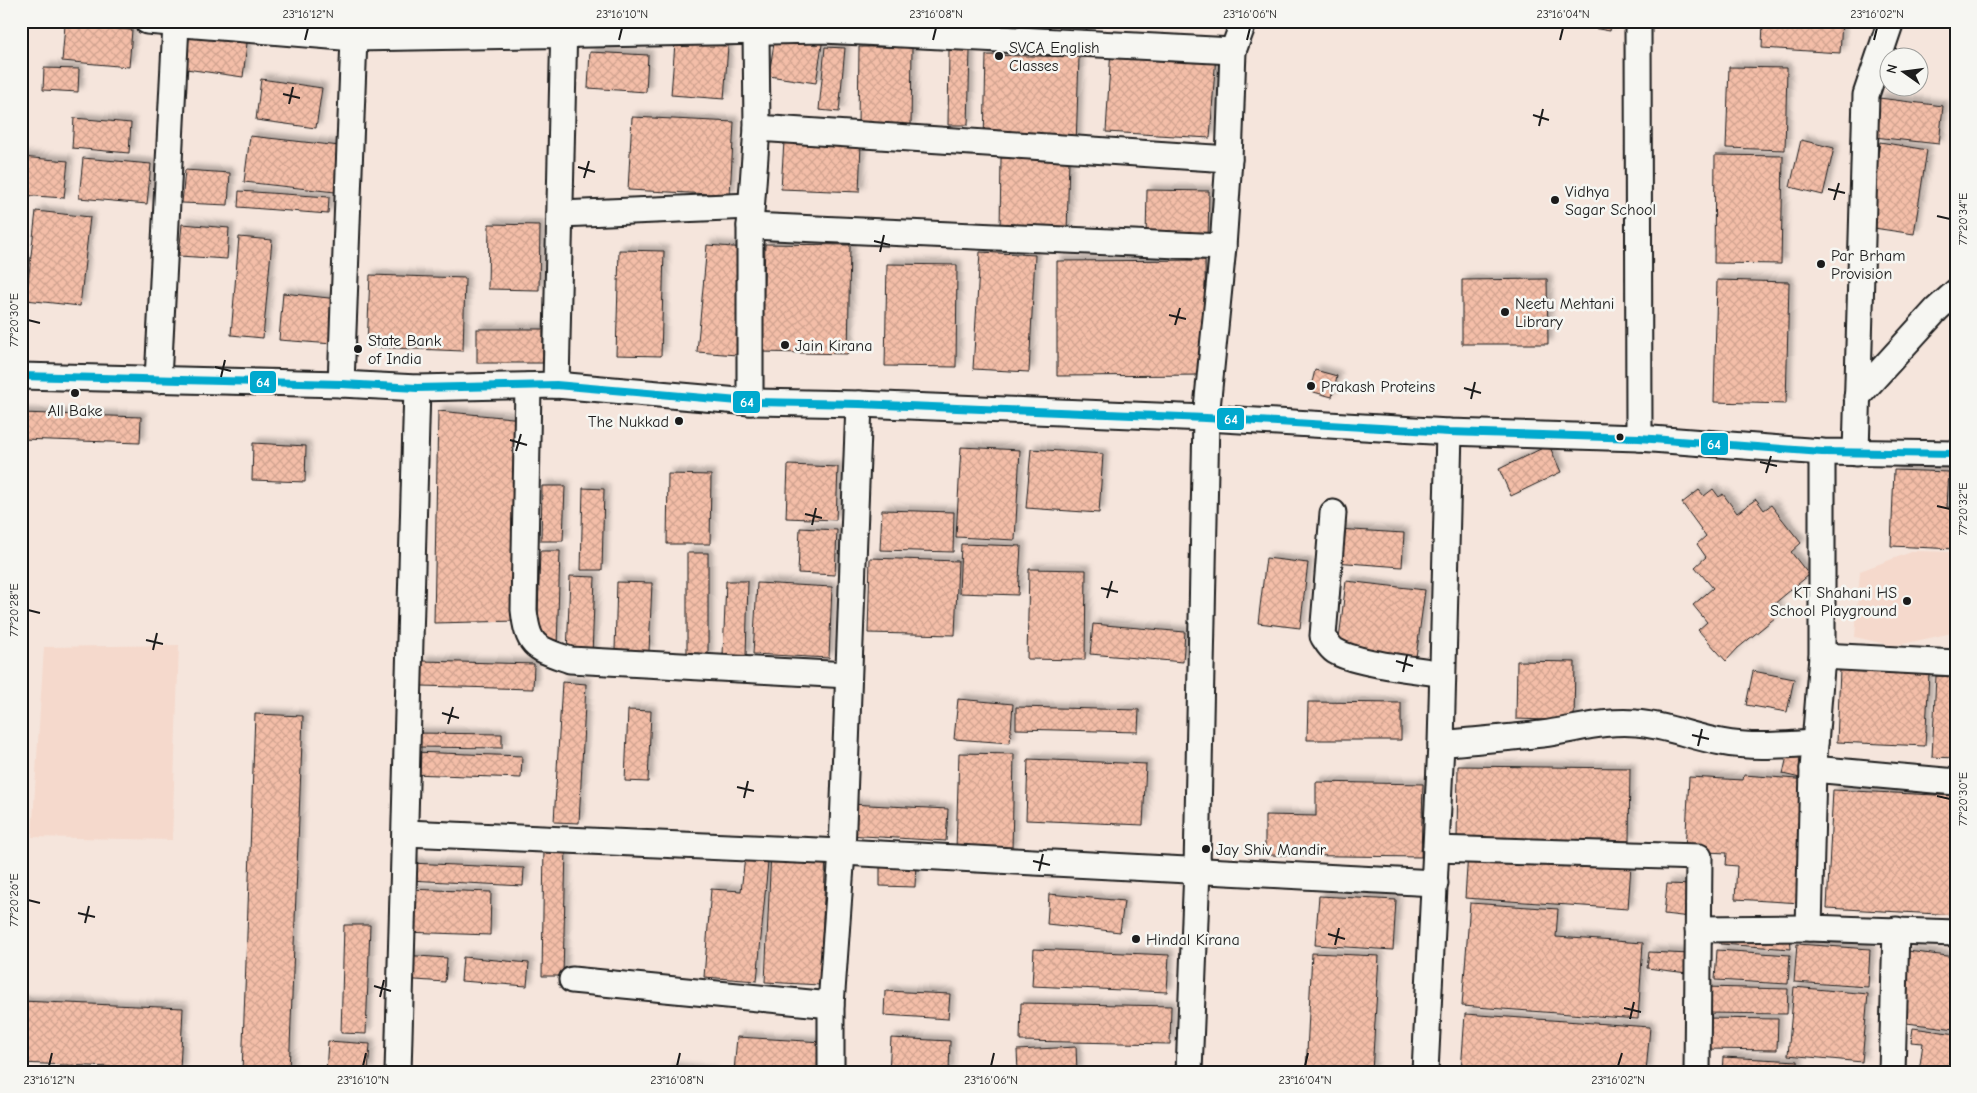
<svg xmlns="http://www.w3.org/2000/svg" width="1977" height="1093" viewBox="0 0 1977 1093" font-family="'Comic Neue',sans-serif">
<defs>
<pattern id="building-cross-hatch" width="8" height="8" patternUnits="userSpaceOnUse" patternTransform="scale(1.25)"><rect width="8" height="8" fill="#f4bea8"/><path d="M0 0l8 8M0 8l8-8" fill="none" stroke="#d1a390"/></pattern>
<filter id="shadow"><feDropShadow dx="4.5" dy="-4.5" stdDeviation="2.5" flood-color="#0004"/></filter>
</defs>
<rect width="100%" height="100%" fill="#f5e5dc"/>
<filter id="ink" filterUnits="userSpaceOnUse"><feTurbulence type="fractalNoise" baseFrequency=".02" numOctaves="2"/><feDisplacementMap in="SourceGraphic" scale="10" xChannelSelector="R" yChannelSelector="G"/><feConvolveMatrix kernelMatrix="1 2 1 2 8 2 1 2 1" color-interpolation-filters="sRGB"/></filter>
<g filter="url(#ink)">
<g fill="#f5d9cc">
<path d="M1914 551 1956 552V632L1894 646 1855 637 1860 571Z"/>
<path d="M179 645 172 840 32 837 44 647Z"/>
</g>
<g fill="url(#building-cross-hatch)" stroke="#1c1c1c" filter="url(#shadow)">
<path d="M1553 21H1612L1610 31Z"/>
<path d="M1763 21H1842L1840 53 1762 48Z"/>
<path d="M65 25 132 30 129 67 62 61Z"/>
<path d="M183 35 247 43 243 77 179 68Z"/>
<path d="M775 36 823 38 816 83 769 76Z"/>
<path d="M675 43 728 46 724 99 671 95Z"/>
<path d="M825 47 845 48 839 112 819 110Z"/>
<path d="M859 47H912L911 126 858 125Z"/>
<path d="M1111 48 1216 54 1210 138 1106 132Z"/>
<path d="M949 50H970L968 125H948Z"/>
<path d="M590 52 648 55 646 92 588 88Z"/>
<path d="M986 55 1079 57 1076 145 984 143Z"/>
<path d="M1729 67 1787 68 1785 150 1726 148Z"/>
<path d="M44 68 79 69 78 92 43 90Z"/>
<path d="M261 79 322 88 316 128 256 120Z"/>
<path d="M1879 98 1943 106 1939 144 1874 137Z"/>
<path d="M632 117 734 122 730 195 628 190Z"/>
<path d="M74 118 131 123 129 153 72 148Z"/>
<path d="M250 136 340 146 335 192 244 182Z"/>
<path d="M1801 140 1834 148 1823 195 1790 187Z"/>
<path d="M784 141 861 144 859 192 781 189Z"/>
<path d="M1880 142 1927 150 1914 234 1867 227Z"/>
<path d="M1715 155 1783 156 1781 264 1714 263Z"/>
<path d="M21 157 68 161 64 198 21 195Z"/>
<path d="M83 158 151 164 147 204 79 198Z"/>
<path d="M1001 158 1069 159 1067 233 1000 231Z"/>
<path d="M185 170 230 173 228 205 182 203Z"/>
<path d="M1147 190 1209 191 1208 239 1146 238Z"/>
<path d="M239 191 329 197 328 214 238 207Z"/>
<path d="M36 211 90 217 80 306 26 300Z"/>
<path d="M182 224 229 228 227 259 179 256Z"/>
<path d="M489 224 540 225 539 290 488 289Z"/>
<path d="M239 237 272 240 263 338 231 335Z"/>
<path d="M765 244 850 245 848 354 762 352Z"/>
<path d="M707 245 746 248 737 355 697 352Z"/>
<path d="M619 250 664 251 661 356 616 355Z"/>
<path d="M980 252 1035 255 1029 372 973 369Z"/>
<path d="M1205 260 1206 375 1057 376V261Z"/>
<path d="M887 264 957 265 956 367 885 366Z"/>
<path d="M370 275 465 278 463 351 367 347Z"/>
<path d="M1547 279 1548 344H1462V280Z"/>
<path d="M1717 280 1789 282 1786 404 1714 402Z"/>
<path d="M283 293 338 299 333 344 279 340Z"/>
<rect x="477" y="329" width="66" height="34"/>
<path d="M1315 370 1337 376 1332 397 1310 391Z"/>
<path d="M438 411 523 419 517 621 434 623Z"/>
<path d="M21 413 141 417 140 443 21 439Z"/>
<path d="M253 443 306 446 305 482 252 480Z"/>
<path d="M1549 445 1561 472 1511 496 1499 469Z"/>
<path d="M961 447 1020 450 1015 540 956 537Z"/>
<path d="M1031 449 1103 454 1099 513 1026 508Z"/>
<path d="M788 465 838 467 836 520 786 518Z"/>
<path d="M1894 470 1949 472 1947 507 1956 508V549L1891 546Z"/>
<path d="M668 474 711 475 710 544H667Z"/>
<path d="M542 486H565L563 541H541Z"/>
<path d="M583 488 604 489 602 570H581Z"/>
<path d="M1713 489 1719 497 1723 494 1737 513 1756 499 1764 510 1771 505 1801 543 1791 552 1809 575 1774 604 1781 613 1738 648 1726 661 1698 630 1707 622 1693 605 1713 588 1695 567 1706 557 1697 544 1706 536 1682 503 1699 490 1704 496Z"/>
<path d="M882 510 954 512 953 552 880 550Z"/>
<path d="M800 528 837 530 835 575 798 573Z"/>
<path d="M1336 529 1404 533 1402 567 1334 562Z"/>
<path d="M961 544 1021 546 1018 595 959 593Z"/>
<path d="M540 551H560L557 647 537 646Z"/>
<rect x="687" y="553" width="21" height="104"/>
<path d="M870 558 958 561 955 635 868 633Z"/>
<path d="M1266 558 1308 563 1300 628 1258 623Z"/>
<path d="M1029 569 1086 570 1085 660 1027 659Z"/>
<path d="M570 576 595 577 592 655H567Z"/>
<path d="M726 581H748L746 656 723 655Z"/>
<path d="M1346 581 1425 590 1416 657 1338 648Z"/>
<path d="M617 582 652 583 649 651 615 650Z"/>
<path d="M757 583 832 587 829 658 753 654Z"/>
<path d="M1093 624 1185 632 1183 662 1090 654Z"/>
<path d="M422 661 534 664 533 689 422 686Z"/>
<path d="M1517 661 1575 662 1574 721 1516 719Z"/>
<path d="M1840 670 1929 674 1925 746 1837 742Z"/>
<path d="M1753 671 1794 679 1787 712 1746 705Z"/>
<path d="M1936 676 1956 677V758L1932 757Z"/>
<path d="M562 682 586 684 579 823 554 822Z"/>
<path d="M958 699 1013 704 1010 743 954 739Z"/>
<path d="M1308 702 1401 703V740H1307Z"/>
<path d="M1016 707 1139 710 1138 732 1016 729Z"/>
<path d="M628 710 651 711 648 782 625 781Z"/>
<path d="M255 714 303 716 289 1072H242Z"/>
<path d="M415 733 502 734V748L415 747Z"/>
<path d="M1789 747 1810 751 1804 779 1783 774Z"/>
<path d="M413 752 522 756 521 778 412 774Z"/>
<path d="M959 753 1014 754 1012 850 956 849Z"/>
<path d="M1028 759 1146 764 1143 825 1026 820Z"/>
<path d="M1458 766 1630 768 1629 841 1457 839Z"/>
<path d="M1744 775 1810 780 1801 903 1735 899 1737 866 1726 865 1727 853 1685 851 1689 777 1743 780Z"/>
<path d="M1316 782 1423 784 1421 857 1265 855V815L1316 816Z"/>
<path d="M1833 790 1956 796V915L1827 908Z"/>
<path d="M849 804 948 809 946 841 847 835Z"/>
<path d="M544 847H566L563 976H542Z"/>
<path d="M746 849 769 851 757 981 704 977 711 889 741 891Z"/>
<path d="M771 851 826 854 820 985 765 982Z"/>
<path d="M1468 853 1631 865 1628 909 1465 898Z"/>
<path d="M880 861 916 862 915 887 880 886Z"/>
<path d="M409 863 524 868 523 886 409 880Z"/>
<path d="M1667 884 1693 885 1690 917 1664 914Z"/>
<path d="M406 889 491 892 490 935 404 932Z"/>
<path d="M1049 894 1124 901 1120 932 1047 924Z"/>
<path d="M1319 896 1396 900 1393 950 1315 945Z"/>
<path d="M1470 903 1558 909 1556 937 1643 943 1638 1019 1462 1006Z"/>
<path d="M344 925H370L366 1034 341 1033Z"/>
<path d="M1720 934H1790L1791 949 1720 944Z"/>
<path d="M1797 944 1870 949 1868 987 1794 982Z"/>
<path d="M1034 949 1169 955 1167 992 1032 986Z"/>
<path d="M1717 950 1790 955 1788 984 1715 980Z"/>
<path d="M1907 951 1956 957V1029L1898 1022Z"/>
<path d="M1649 952 1689 954 1687 973 1647 968Z"/>
<path d="M1312 953 1379 956 1372 1072H1306Z"/>
<path d="M403 955 447 958 445 982 401 979Z"/>
<path d="M463 957 529 963 527 986 461 981Z"/>
<path d="M1704 987 1788 989 1787 1014 1704 1013Z"/>
<path d="M1794 987 1868 994 1862 1062 1788 1055Z"/>
<path d="M885 991 950 994 948 1019 884 1015Z"/>
<path d="M21 1001 183 1008 180 1070 21 1063Z"/>
<path d="M1021 1003 1171 1006 1170 1044 1020 1041Z"/>
<path d="M1465 1014 1650 1027 1646 1072H1461Z"/>
<path d="M1705 1018 1778 1019 1777 1050 1704 1049Z"/>
<path d="M1913 1028 1956 1034 1953 1072H1919L1923 1043 1911 1042Z"/>
<path d="M737 1037 823 1042 821 1072H734Z"/>
<path d="M891 1038 950 1041 949 1072H889Z"/>
<path d="M328 1041 370 1044 368 1072H326Z"/>
<path d="M1076 1047 1077 1072H1018L1017 1050Z"/>
<path d="M1723 1057 1798 1061V1072H1722Z"/>
<path d="M670 1068 713 1072H670Z"/>
</g>
<g fill="none" stroke-linecap="round" stroke-linejoin="round">
<g stroke="#1c1c1c" stroke-width="29">
<g id="minor">
<path d="M147 21 354 38 823 30 1233 51"/>
<path d="M1638 21 1639 438"/>
<path d="M757 128 1229 159"/>
<path d="M560 214 751 206"/>
<path d="M750 226 1223 247"/>
<path d="M21 376 341 384 417 388 556 385 750 402 859 404 1206 418 1449 432 1639 438 1822 452 1956 454"/>
<path d="M158 380 176 24"/>
<path d="M341 384 354 38"/>
<path d="M556 385 564 21"/>
<path d="M528 386 524 610C528 648 536 648 570 660L848 675"/>
<path d="M1857 397 1937 309 1956 292"/>
<path d="M750 402V226L757 128 756 32"/>
<path d="M1822 452V656L1813 769 1809 928 1956 933"/>
<path d="M1856 453 1866 95 1891 21"/>
<path d="M1333 513 1323 636C1327 642 1330 648 1335 651 1356 664 1416 669 1442 674"/>
<path d="M1822 656 1956 663"/>
<path d="M1441 744C1475 740 1509 738 1542 734 1574 730 1605 720 1636 723 1666 725 1692 737 1721 742 1752 748 1784 745 1815 743"/>
<path d="M1813 769 1956 782"/>
<path d="M405 833 842 852 1435 883"/>
<path d="M1436 849 1699 857 1697 1072"/>
<path d="M1698 929 1809 928"/>
<path d="M572 980 831 1005"/>
<path d="M398 1072 417 388"/>
<path d="M831 1072V1005L842 852 859 404"/>
<path d="M1189 1072 1197 869 1206 418 1223 247 1229 159 1233 51 1244 21"/>
<path d="M1425 1072 1441 744 1449 432"/>
<path d="M1892 1072 1896 930"/>
</g>
</g>
<use href="#minor" stroke="#f6f6f2" stroke-width="25"/>
<g stroke="#f6f6f2" stroke-width="11">
<path id="bus-1" d="M21 376 341 384 417 388 556 385 750 402 859 404 1206 418 1449 432 1639 438 1822 452 1956 454"/>
</g>
<use href="#bus-1" stroke="#00a9ce" stroke-width="8"/>
</g>
</g>
<path fill="none" stroke="#1c1c1c" stroke-width="2" d="M305 40 308 28M619 40 622 28M933 40 936 28M1247 40 1250 28M1560 40 1563 28M1874 40 1877 28M283 94 300 98M289 104 293 87M1533 115 1549 120M1539 126 1543 109M578 167 595 172M584 178 589 161M1828 189 1845 193M1834 200 1839 183M1937 216 1950 219M874 241 890 245M880 252 884 235M1169 315 1186 319M28 320 40 323M1175 325 1180 308M215 367 231 371M221 377 225 360M1464 388 1481 393M1471 399 1475 382M510 440 527 445M516 451 521 434M1760 462 1777 466M1766 473 1771 456M1937 506 1950 509M805 514 822 518M812 525 816 508M1101 588 1118 592M1107 598 1112 581M28 610 40 613M146 640 163 644M153 650 157 633M1396 661 1413 666M1403 672 1407 655M442 713 459 718M448 724 453 707M1692 735 1709 739M1698 746 1702 729M737 787 754 791M1937 796 1950 799M744 798 748 781M1033 861 1050 865M1039 871 1043 854M28 900 40 903M78 913 95 917M85 923 89 906M1328 934 1345 939M1335 945 1339 928M374 986 391 991M380 997 384 980M1624 1008 1641 1012M1630 1019 1634 1002M49 1066 52 1053M363 1066 366 1053M677 1066 680 1053M991 1066 994 1053M1305 1066 1308 1053M1618 1066 1622 1053"/>
<g fill="#1c1c1c" stroke="#f6f6f2" stroke-width="2">
<circle cx="999" cy="56" r="5"/>
<circle cx="1555" cy="200" r="5"/>
<circle cx="1821" cy="264" r="5"/>
<circle cx="1505" cy="312" r="5"/>
<circle cx="785" cy="345" r="5"/>
<circle cx="358" cy="349" r="5"/>
<circle cx="1311" cy="386" r="5"/>
<circle cx="75" cy="393" r="5"/>
<circle cx="679" cy="421" r="5"/>
<circle cx="1620" cy="437" r="4.5"/>
<circle cx="1907" cy="601" r="5"/>
<circle cx="1206" cy="849" r="5"/>
<circle cx="1136" cy="939" r="5"/>
</g>
<g text-anchor="middle" stroke-width="5" stroke-linejoin="round" paint-order="stroke">
<g font-size="16" fill="#1c1c1c" stroke="#f6f6f2" text-anchor="start">
<text x="1009" y="53">SVCA English<tspan x="1009" dy="18">Classes</tspan></text>
<text x="1565" y="197">Vidhya<tspan x="1565" dy="18">Sagar School</tspan></text>
<text x="1831" y="261">Par Brham<tspan x="1831" dy="18">Provision</tspan></text>
<text x="1515" y="309">Neetu Mehtani<tspan x="1515" dy="18">Library</tspan></text>
<text x="368" y="346">State Bank<tspan x="368" dy="18">of India</tspan></text>
<text x="795" y="351">Jain Kirana</text>
<text x="1321" y="392">Prakash Proteins</text>
<text x="75" y="416" text-anchor="middle">All Bake</text>
<text x="669" y="427" text-anchor="end">The Nukkad</text>
<text x="1897" y="598" text-anchor="end">KT Shahani HS<tspan x="1897" dy="18">School Playground</tspan></text>
<text x="1216" y="855">Jay Shiv Mandir</text>
<text x="1146" y="945">Hindal Kirana</text>
</g>
</g>
<g stroke="#f6f6f2" stroke-width="2">
<rect x="249" y="370" width="28" height="24" rx="5" fill="#00a9ce"/>
<rect x="732" y="390" width="29" height="24" rx="5" fill="#00a9ce"/>
<rect x="1216" y="407" width="29" height="24" rx="5" fill="#00a9ce"/>
<rect x="1700" y="432" width="29" height="24" rx="5" fill="#00a9ce"/>
</g>
<g font-size="14" text-anchor="middle" font-weight="bold" fill="#fff">
<text x="263" y="387">64</text>
<text x="747" y="407">64</text>
<text x="1231" y="424">64</text>
<text x="1714" y="449">64</text>
</g>
<rect width="1977" height="1093" fill="none" stroke="#f6f6f2" stroke-width="55"/>
<g transform="translate(1904 72) rotate(284)"><circle r="24" fill="#f6f6f2" stroke="#9f9f9c"/>
<path d="M0-4L9 19L0 12L-9 19Z" fill="#1c1c1c"/>
<text y="-8" font-size="14" font-weight="bold" text-anchor="middle" fill="#1c1c1c">N</text>
</g>
<rect x="28" y="28" width="1922" height="1038" fill="none" stroke="#1c1c1c" stroke-width="2"/>
<g font-size="12" text-anchor="middle" fill="#1c1c1c">
<text x="308" y="18">23°16'12"N</text>
<text x="622" y="18">23°16'10"N</text>
<text x="936" y="18">23°16'08"N</text>
<text x="1250" y="18">23°16'06"N</text>
<text x="1563" y="18">23°16'04"N</text>
<text x="1877" y="18">23°16'02"N</text>
<text transform="translate(1963 219) rotate(-90)" y="4">77°20'34"E</text>
<text transform="translate(14 320) rotate(-90)" y="4">77°20'30"E</text>
<text transform="translate(1963 509) rotate(-90)" y="4">77°20'32"E</text>
<text transform="translate(14 610) rotate(-90)" y="4">77°20'28"E</text>
<text transform="translate(1963 799) rotate(-90)" y="4">77°20'30"E</text>
<text transform="translate(14 900) rotate(-90)" y="4">77°20'26"E</text>
<text x="49" y="1084">23°16'12"N</text>
<text x="363" y="1084">23°16'10"N</text>
<text x="677" y="1084">23°16'08"N</text>
<text x="991" y="1084">23°16'06"N</text>
<text x="1305" y="1084">23°16'04"N</text>
<text x="1618" y="1084">23°16'02"N</text>
</g>
</svg>
